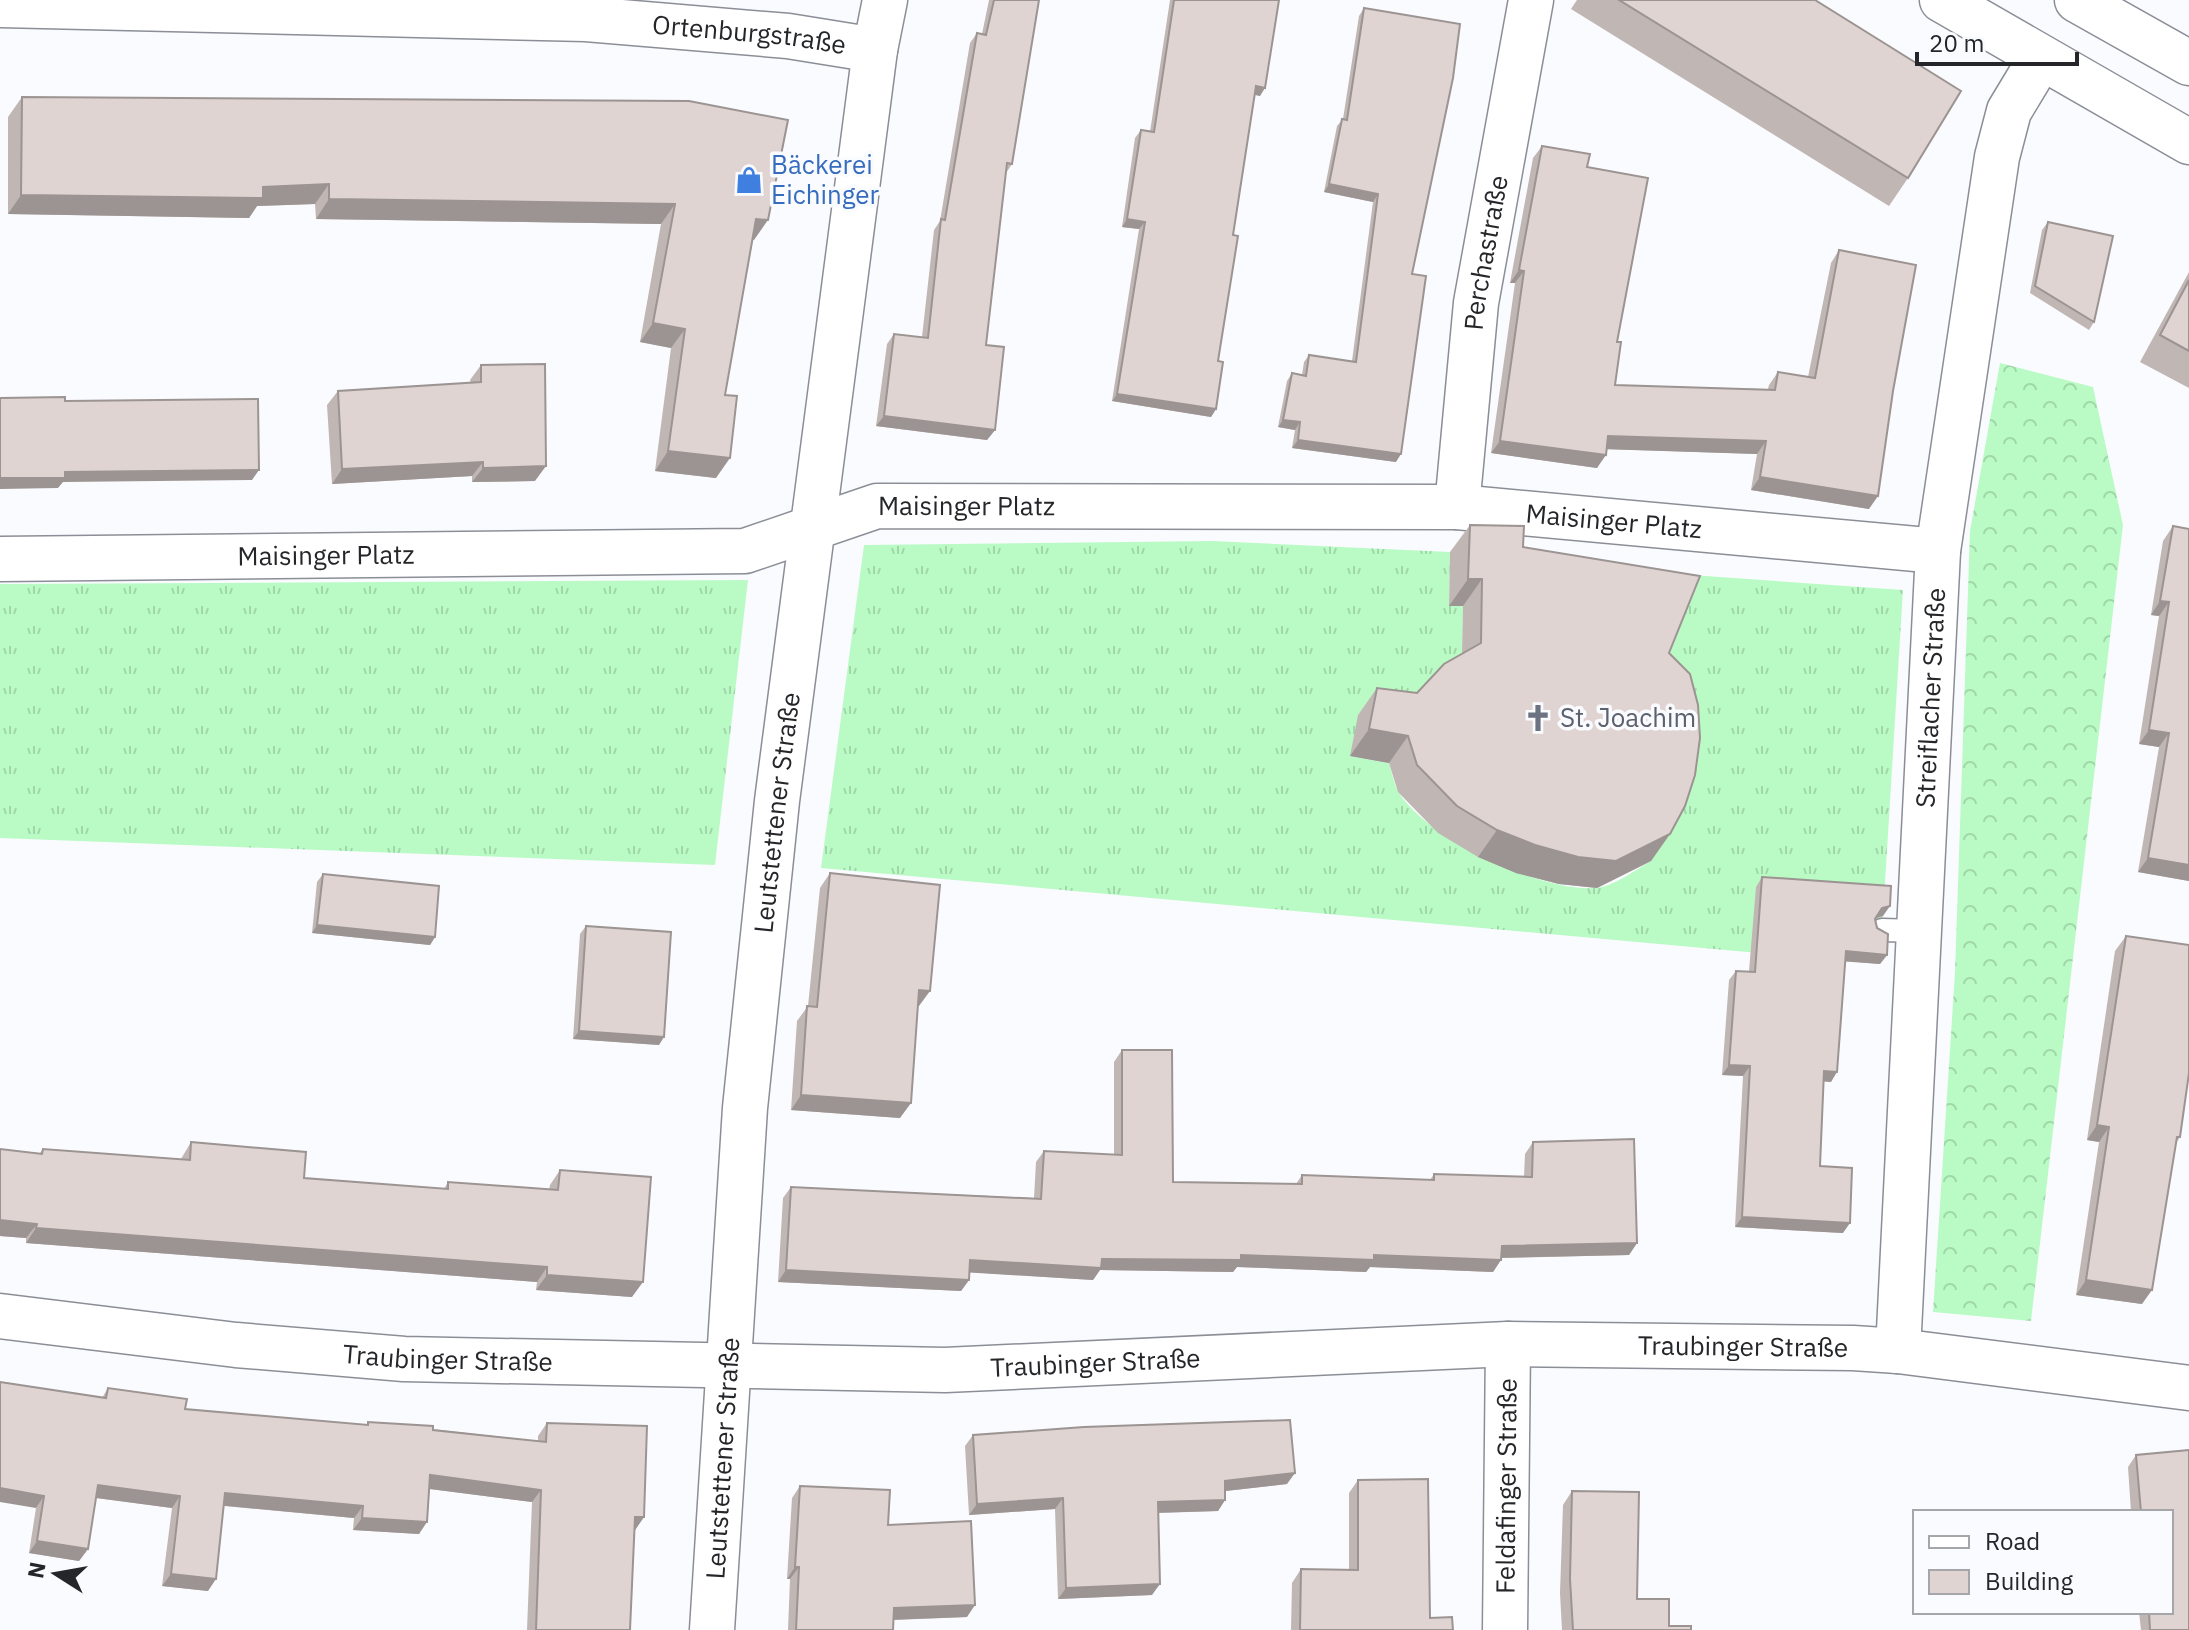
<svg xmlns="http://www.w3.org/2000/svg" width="2189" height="1630" viewBox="0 0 2189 1630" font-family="'IBM Plex Sans',sans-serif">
<defs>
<pattern id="grass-tufts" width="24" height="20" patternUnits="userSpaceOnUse" patternTransform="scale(2)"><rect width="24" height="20" fill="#bafbc5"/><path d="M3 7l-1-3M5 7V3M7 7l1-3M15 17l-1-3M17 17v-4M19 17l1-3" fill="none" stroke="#a0d7a9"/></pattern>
<pattern id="forest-crowns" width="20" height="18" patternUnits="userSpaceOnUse" patternTransform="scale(2)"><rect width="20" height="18" fill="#bafbc5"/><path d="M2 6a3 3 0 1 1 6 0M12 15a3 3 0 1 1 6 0" fill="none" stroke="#a0d7a9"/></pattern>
</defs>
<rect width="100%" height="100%" fill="#fafbff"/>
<g fill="url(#grass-tufts)">
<path d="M1213 541 1450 552 1449 605 1463 606 1462 671 1350 756 1389 763C1392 772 1394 785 1399 793 1428 839 1541 892 1595 888 1613 887 1635 870 1651 861L1578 567 1903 590 1880 964 821 868 864 545Z"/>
<path d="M748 580 715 865 0 838V584Z"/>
</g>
<path fill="url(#forest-crowns)" d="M2000 363 2093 387 2123 525 2031 1321 1933 1312 1955 972 1970 531Z"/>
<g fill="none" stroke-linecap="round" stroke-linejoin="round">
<g stroke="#8c8e97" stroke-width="25">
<path id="service" d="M1882 930 1919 931"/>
</g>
<g stroke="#8c8e97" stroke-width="47">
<g id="minor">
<path id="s1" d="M0 5 586 19 788 36 875 50"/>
<path id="s2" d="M1457 507 1476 303 1531 0"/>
<path id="s3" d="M0 559 745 551 877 506 1457 507 1938 551"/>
<path id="s4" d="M0 1316 236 1345 404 1359 945 1370 1508 1344 1853 1348 1898 1351 2189 1388"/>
<path id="s5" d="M1898 1351 1938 551 1997 157 2009 111 2041 58"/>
<path id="s6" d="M712 1630 745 1108 777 801 875 50 885 0"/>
<path id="s7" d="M1505 1630 1508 1344"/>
</g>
</g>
<g stroke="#8c8e97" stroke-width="47">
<g id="secondary">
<path d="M1942 0 2189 142"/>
<path d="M2077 0 2189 63"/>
</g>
</g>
<use href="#service" stroke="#fff" stroke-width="22"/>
<use href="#minor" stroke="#fff" stroke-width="44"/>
<use href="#secondary" stroke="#fff" stroke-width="44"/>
</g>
<g fill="#c0b6b4">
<path d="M989 0H1039L1012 164 1006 173 986 345 995 430 987 440 876 426 887 344 894 334 922 337 934 230 940 221 970 43 977 33 982 34Z"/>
<path d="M1170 0H1279L1260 96 1254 94 1233 235 1218 361 1216 409 1211 417 1112 401 1139 229 1122 227 1135 138 1141 130 1150 132Z"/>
<path d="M1577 0H1815L1908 178 1889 206 1571 9Z"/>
<path d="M1364 8 1412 274 1396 462 1292 448 1295 430 1278 427 1287 381 1292 373 1302 375 1304 362 1309 355 1352 361 1373 202 1324 192 1337 126 1343 119 1359 16Z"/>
<path d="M22 97 689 101 754 240H753L725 395 716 478 655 471 671 348 640 342 661 224 316 219 315 204 257 206 249 218 8 214V117Z"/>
<path d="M1542 146 1587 167 1617 342 1615 385 1768 389 1769 385 1778 372 1808 377 1831 263 1839 250 1869 509 1751 490 1757 454 1607 449 1597 468 1491 453 1515 283H1510L1533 158Z"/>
<path d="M2048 222 2094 322 2089 330 2030 293 2042 230Z"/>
<path d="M2189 272V388L2140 362Z"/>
<path d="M481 365 535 481 472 482V476L332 484 327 405 338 391 471 383 470 380Z"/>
<path d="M1470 525 1523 547 1669 653 1670 834 1651 861 1597 888 1559 884 1516 873 1478 857 1438 833 1398 792 1389 763 1350 756 1358 715 1377 688 1417 693 1462 654 1463 606H1449L1450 552Z"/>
<path d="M2173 526 2189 529V881L2138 872 2159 747 2139 744 2159 616 2151 615 2163 541Z"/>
<path d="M830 873 919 1006H918L900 1118 791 1110 797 1021 808 1006 820 888Z"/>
<path d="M323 874 435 937 430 945 312 933 317 882Z"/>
<path d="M1762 877 1883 916 1875 919 1887 955 1880 964 1845 961 1831 1082 1824 1081 1820 1166 1843 1233 1735 1227 1743 1076 1722 1075 1729 980 1736 971H1749L1756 887Z"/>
<path d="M586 926 659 1045 573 1039 580 934Z"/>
<path d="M2126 936 2180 1137 2176 1143 2142 1304 2076 1295 2099 1142 2087 1140 2115 951Z"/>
<path d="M1122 1050 1173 1182 1296 1184 1302 1175 1430 1180 1434 1174 1524 1177 1525 1154 1533 1142 1637 1243 1629 1255 1502 1258 1493 1272 1370 1267 1366 1272 1237 1267 1233 1272 1100 1270 1093 1280 969 1272V1280L961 1291 778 1282 783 1198 791 1187 1034 1198 1036 1162 1044 1151 1114 1155V1062Z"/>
<path d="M191 1142 304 1178 444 1189 448 1182 549 1190 550 1185 560 1170 632 1297 536 1290 537 1282 26 1243V1238L0 1236V1149L40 1153 43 1149 181 1159Z"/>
<path d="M108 1388 185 1409 366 1425 368 1422 538 1441V1436L547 1423 644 1517 635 1530H634L630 1630H527L532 1502 430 1489 419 1534 353 1530 354 1518 224 1506 208 1591 162 1586 172 1508 96 1498 88 1549 79 1561 29 1553 36 1508Z"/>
<path d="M973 1435 1287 1484 1225 1491V1500L1218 1511 1158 1513 1152 1595 1058 1599 1055 1509 969 1515 965 1446Z"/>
<path d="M2189 1450V1630H2141L2139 1612H2171V1512H2131L2128 1467 2136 1455Z"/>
<path d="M1358 1480 1430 1618 1453 1630H1291L1292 1583 1301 1569 1349 1570V1493Z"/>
<path d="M800 1486 888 1525 967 1617 894 1620 893 1630H788L790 1579H787L792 1498Z"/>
<path d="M1572 1491 1637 1599 1669 1626 1691 1630H1562L1560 1593 1563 1505Z"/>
</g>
<g fill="#9c9492">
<path d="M1256 86 1265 88 1260 96 1250 94Z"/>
<path d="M329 184 315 204 257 206 249 218 8 214 21 195Z"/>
<path d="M1329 184 1378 194 1373 202 1324 192Z"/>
<path d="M329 199 675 204 661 224 316 219Z"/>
<path d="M756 219 768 220 754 240 743 238Z"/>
<path d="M1127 219 1145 222 1139 229 1122 227Z"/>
<path d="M1519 270 1524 271 1515 283H1510Z"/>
<path d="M653 323 685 329 671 348 640 342Z"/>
<path d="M1117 394 1216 409 1211 417 1112 401Z"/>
<path d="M884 416 995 430 987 440 876 426Z"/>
<path d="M1283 420 1300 422 1295 430 1278 427Z"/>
<path d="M1608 436 1766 441 1757 454 1600 449Z"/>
<path d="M1298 440 1401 454 1396 462 1292 448Z"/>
<path d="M1500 441 1606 455 1597 468 1491 453Z"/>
<path d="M668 451 730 458 716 478 655 471Z"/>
<path d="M483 462 472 476 332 484 342 469Z"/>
<path d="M546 466 535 481 472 482 483 468Z"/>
<path d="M259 470 252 480 63 482 58 488 0 489V478L65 472Z"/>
<path d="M1760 477 1878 496 1869 509 1751 490Z"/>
<path d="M1468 579H1482L1463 606H1449Z"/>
<path d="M2160 601 2169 602 2159 616 2151 615Z"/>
<path d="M1369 729 1408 736 1389 763 1350 756Z"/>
<path d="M2149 730 2169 733 2159 747 2139 744Z"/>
<path d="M1497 830 1670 834 1651 861 1597 888 1559 884 1516 873 1478 857Z"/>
<path d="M2148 858 2189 865V881L2138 872Z"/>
<path d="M1890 906 1883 916 1875 918 1882 908Z"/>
<path d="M317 925 435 937 430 945 312 933Z"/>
<path d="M1846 951 1887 955 1880 964 1839 961Z"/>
<path d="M919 990 930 991 919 1006 908 1005Z"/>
<path d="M579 1031 664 1037 659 1045 573 1039Z"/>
<path d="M1729 1065 1750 1066 1743 1076 1722 1075Z"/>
<path d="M1824 1071 1837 1072 1831 1082 1817 1081Z"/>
<path d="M801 1095 911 1103 900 1118 791 1110Z"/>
<path d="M2097 1125 2109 1127 2099 1142 2087 1140Z"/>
<path d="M1742 1217 1850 1223 1843 1233 1735 1227Z"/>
<path d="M0 1220 37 1224 26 1238 0 1236Z"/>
<path d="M36 1228 547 1267 537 1282 26 1243Z"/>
<path d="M1637 1243 1629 1255 1494 1258 1502 1246Z"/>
<path d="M1241 1255H1374L1501 1260 1493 1272 1370 1267 1366 1272 1237 1267 1233 1272 1100 1270 1093 1280 962 1272 970 1260Z"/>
<path d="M786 1270 969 1280 961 1291 778 1282Z"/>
<path d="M547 1275 643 1282 632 1297 536 1290Z"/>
<path d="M2086 1280 2152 1290 2142 1304 2076 1295Z"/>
<path d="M1295 1473 1287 1484 1217 1492 1225 1481Z"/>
<path d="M430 1475 541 1490 532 1502 422 1488Z"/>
<path d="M98 1485 180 1496 172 1508 89 1497Z"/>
<path d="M0 1488 44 1496 36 1508 0 1502Z"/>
<path d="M225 1493 363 1506 354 1518 217 1505Z"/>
<path d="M1063 1498 1055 1509 969 1515 977 1504Z"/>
<path d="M1225 1500 1218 1511 1150 1513 1158 1502Z"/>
<path d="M635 1517H644L635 1530 626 1529Z"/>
<path d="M362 1518 427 1522 419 1534 353 1530Z"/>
<path d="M37 1541 88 1549 79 1561 29 1553Z"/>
<path d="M795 1567H799L790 1579H787Z"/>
<path d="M171 1574 216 1579 208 1591 162 1586Z"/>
<path d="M1160 1584 1152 1595 1058 1599 1066 1588Z"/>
<path d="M975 1605 967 1617 886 1620 894 1608Z"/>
</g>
<g fill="#dfd4d1" stroke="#9c9492" stroke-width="2">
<path d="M994 0H1039L1012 164 1007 163 986 345 1004 347 995 430 884 416 894 334 928 338 941 219 945 220 977 33 986 35Z"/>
<path d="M1174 0H1279L1265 88 1256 86 1233 235 1238 236 1218 361 1223 362 1216 409 1117 394 1145 222 1127 219 1141 130 1154 132Z"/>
<path d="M1619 0H1815L1961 91 1908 178Z"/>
<path d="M1364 8 1460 24 1453 78 1412 274 1426 276 1401 454 1298 440 1300 422 1283 420 1292 373 1306 376 1309 355 1356 362 1378 194 1329 184 1342 119 1347 120Z"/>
<path d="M22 97 689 101 788 120 768 220 756 219 725 395 737 396 730 458 668 451 685 329 653 323 675 204 329 199V184L263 187V198L21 195Z"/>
<path d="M1542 146 1590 154 1587 167 1648 178 1617 342H1621L1615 385 1775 390 1778 372 1815 378 1839 250 1916 265 1893 391 1878 496 1760 477 1766 441 1608 436 1606 455 1500 441 1524 271 1519 270Z"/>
<path d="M2048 222 2113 236 2094 322 2035 286Z"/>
<path d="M2189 280V351L2160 335Z"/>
<path d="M545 364 546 466 483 468V462L342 469 338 391 481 382V365Z"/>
<path d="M65 397V401L258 399 259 470 65 472V478H0V398Z"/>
<path d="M1470 525 1524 526 1523 547 1700 576 1669 653 1690 674 1698 705 1700 738 1695 775 1685 806 1670 834 1616 861 1578 857 1535 845 1497 830 1457 806 1417 765 1408 736 1369 729 1377 688 1417 693 1444 664 1481 643 1482 579H1468Z"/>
<path d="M2173 526 2189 529V865L2148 858 2169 733 2149 730 2169 602 2160 601Z"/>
<path d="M830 873 940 885 930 991 919 990 911 1103 801 1095 807 1006 817 1007Z"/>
<path d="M323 874 439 886 435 937 317 925Z"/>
<path d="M1762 877 1891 886 1890 906 1882 908 1875 919 1877 928 1888 934 1887 955 1846 951 1837 1072 1824 1071 1820 1166 1852 1168 1850 1223 1742 1217 1750 1066 1729 1065 1736 971 1755 972Z"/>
<path d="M586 926 671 932 664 1037 579 1031Z"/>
<path d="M2126 936 2189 945V1073L2180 1137H2177L2152 1290 2086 1280 2109 1127 2097 1125Z"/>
<path d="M1122 1050H1172L1173 1182 1302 1184V1175L1434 1180V1174L1532 1177 1533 1142 1634 1139 1637 1243 1502 1246 1501 1260 1374 1255V1260L1241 1255V1260L1102 1259 1101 1268 970 1260 969 1280 786 1270 791 1187 1041 1199 1044 1151 1122 1155Z"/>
<path d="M191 1142 306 1152 304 1178 448 1189V1182L558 1190 560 1170 651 1177 643 1282 547 1275V1267L36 1228 37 1224 0 1220V1149L42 1154 43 1149 190 1160Z"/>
<path d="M0 1382 106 1398 108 1388 187 1399 185 1409 368 1425V1422L433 1426V1430L546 1442 547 1423 647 1426 644 1517H635L630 1630H536L541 1490 430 1475 427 1522 362 1518 363 1506 225 1493 216 1579 171 1574 180 1496 98 1485 88 1549 37 1541 44 1496 0 1488Z"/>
<path d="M1290 1420 1295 1473 1225 1481V1500L1158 1502 1160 1584 1066 1588 1063 1498 977 1504 973 1435 1084 1427Z"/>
<path d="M2189 1450V1630H2150L2149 1612H2171V1512H2141L2136 1455Z"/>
<path d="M1428 1479 1430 1618 1452 1617 1453 1630H1300L1301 1569 1358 1570V1480Z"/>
<path d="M800 1486 890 1490 888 1525 971 1521 975 1605 894 1608 893 1630H796L799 1567H795Z"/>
<path d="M1572 1491 1639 1492 1637 1599H1669V1626H1691V1630H1573L1570 1579Z"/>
</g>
<defs>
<g id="shop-bare" transform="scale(2.16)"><path d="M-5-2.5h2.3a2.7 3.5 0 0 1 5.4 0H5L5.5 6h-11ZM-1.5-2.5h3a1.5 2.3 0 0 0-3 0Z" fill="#3f7fe0" stroke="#fafbff" stroke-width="2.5" paint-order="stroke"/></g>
<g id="church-bare" transform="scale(2.16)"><path d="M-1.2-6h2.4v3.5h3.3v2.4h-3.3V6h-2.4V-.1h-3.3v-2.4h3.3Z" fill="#6b7280" stroke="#fafbff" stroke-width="2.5" paint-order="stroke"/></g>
</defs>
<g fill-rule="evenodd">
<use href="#shop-bare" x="749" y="180"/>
<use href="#church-bare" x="1538" y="718"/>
</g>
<g text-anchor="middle" stroke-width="7" stroke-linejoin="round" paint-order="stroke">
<g font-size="26" fill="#252629" stroke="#fafbff">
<text dy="9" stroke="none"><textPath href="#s1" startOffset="750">Ortenburgstraße</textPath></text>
<text dy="9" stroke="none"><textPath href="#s2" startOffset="256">Perchastraße</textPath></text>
<text dy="9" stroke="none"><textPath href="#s3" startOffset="974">Maisinger Platz</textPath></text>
<text dy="9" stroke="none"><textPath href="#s3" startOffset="1622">Maisinger Platz</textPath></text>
<text dy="9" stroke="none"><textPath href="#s3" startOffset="326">Maisinger Platz</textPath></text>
<text dy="9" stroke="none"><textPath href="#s5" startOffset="654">Streiflacher Straße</textPath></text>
<text dy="9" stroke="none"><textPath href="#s6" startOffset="820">Leutstettener Straße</textPath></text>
<text dy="9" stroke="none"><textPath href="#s4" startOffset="1746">Traubinger Straße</textPath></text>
<text dy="9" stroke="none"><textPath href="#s4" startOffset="450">Traubinger Straße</textPath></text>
<text dy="9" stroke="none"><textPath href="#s4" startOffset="1098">Traubinger Straße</textPath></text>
<text dy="9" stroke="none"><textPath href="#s6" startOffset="172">Leutstettener Straße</textPath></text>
<text dy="9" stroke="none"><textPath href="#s7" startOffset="144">Feldafinger Straße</textPath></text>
</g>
<g font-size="26" fill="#366cbe" stroke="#fafbff" text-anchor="start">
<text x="771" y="174">Bäckerei<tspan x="771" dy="30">Eichinger</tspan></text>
</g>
<g font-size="26" fill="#5b616d" stroke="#fafbff" text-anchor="start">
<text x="1560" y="727">St. Joachim</text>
</g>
</g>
<rect x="1913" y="1510" width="260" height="104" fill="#fafbff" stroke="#a5a6a9" stroke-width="2"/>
<rect x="1929" y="1536" width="40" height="12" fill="#ffffff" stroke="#a5a6a9" stroke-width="2"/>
<text x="1985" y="1550" font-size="24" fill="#252629">Road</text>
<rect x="1929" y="1570" width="40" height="24" fill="#dfd4d1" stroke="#a5a6a9" stroke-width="2"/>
<text x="1985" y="1590" font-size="24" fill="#252629">Building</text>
<g transform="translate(56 1574) rotate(281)" stroke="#fafbff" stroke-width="6" paint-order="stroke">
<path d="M0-6L14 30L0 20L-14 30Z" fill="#252629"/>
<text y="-12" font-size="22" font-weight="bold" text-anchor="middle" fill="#252629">N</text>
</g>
<path d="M1917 52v12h160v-12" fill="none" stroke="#252629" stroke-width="4"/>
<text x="1929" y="52" font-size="24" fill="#252629" stroke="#fafbff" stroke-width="6" paint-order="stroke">20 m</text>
</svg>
